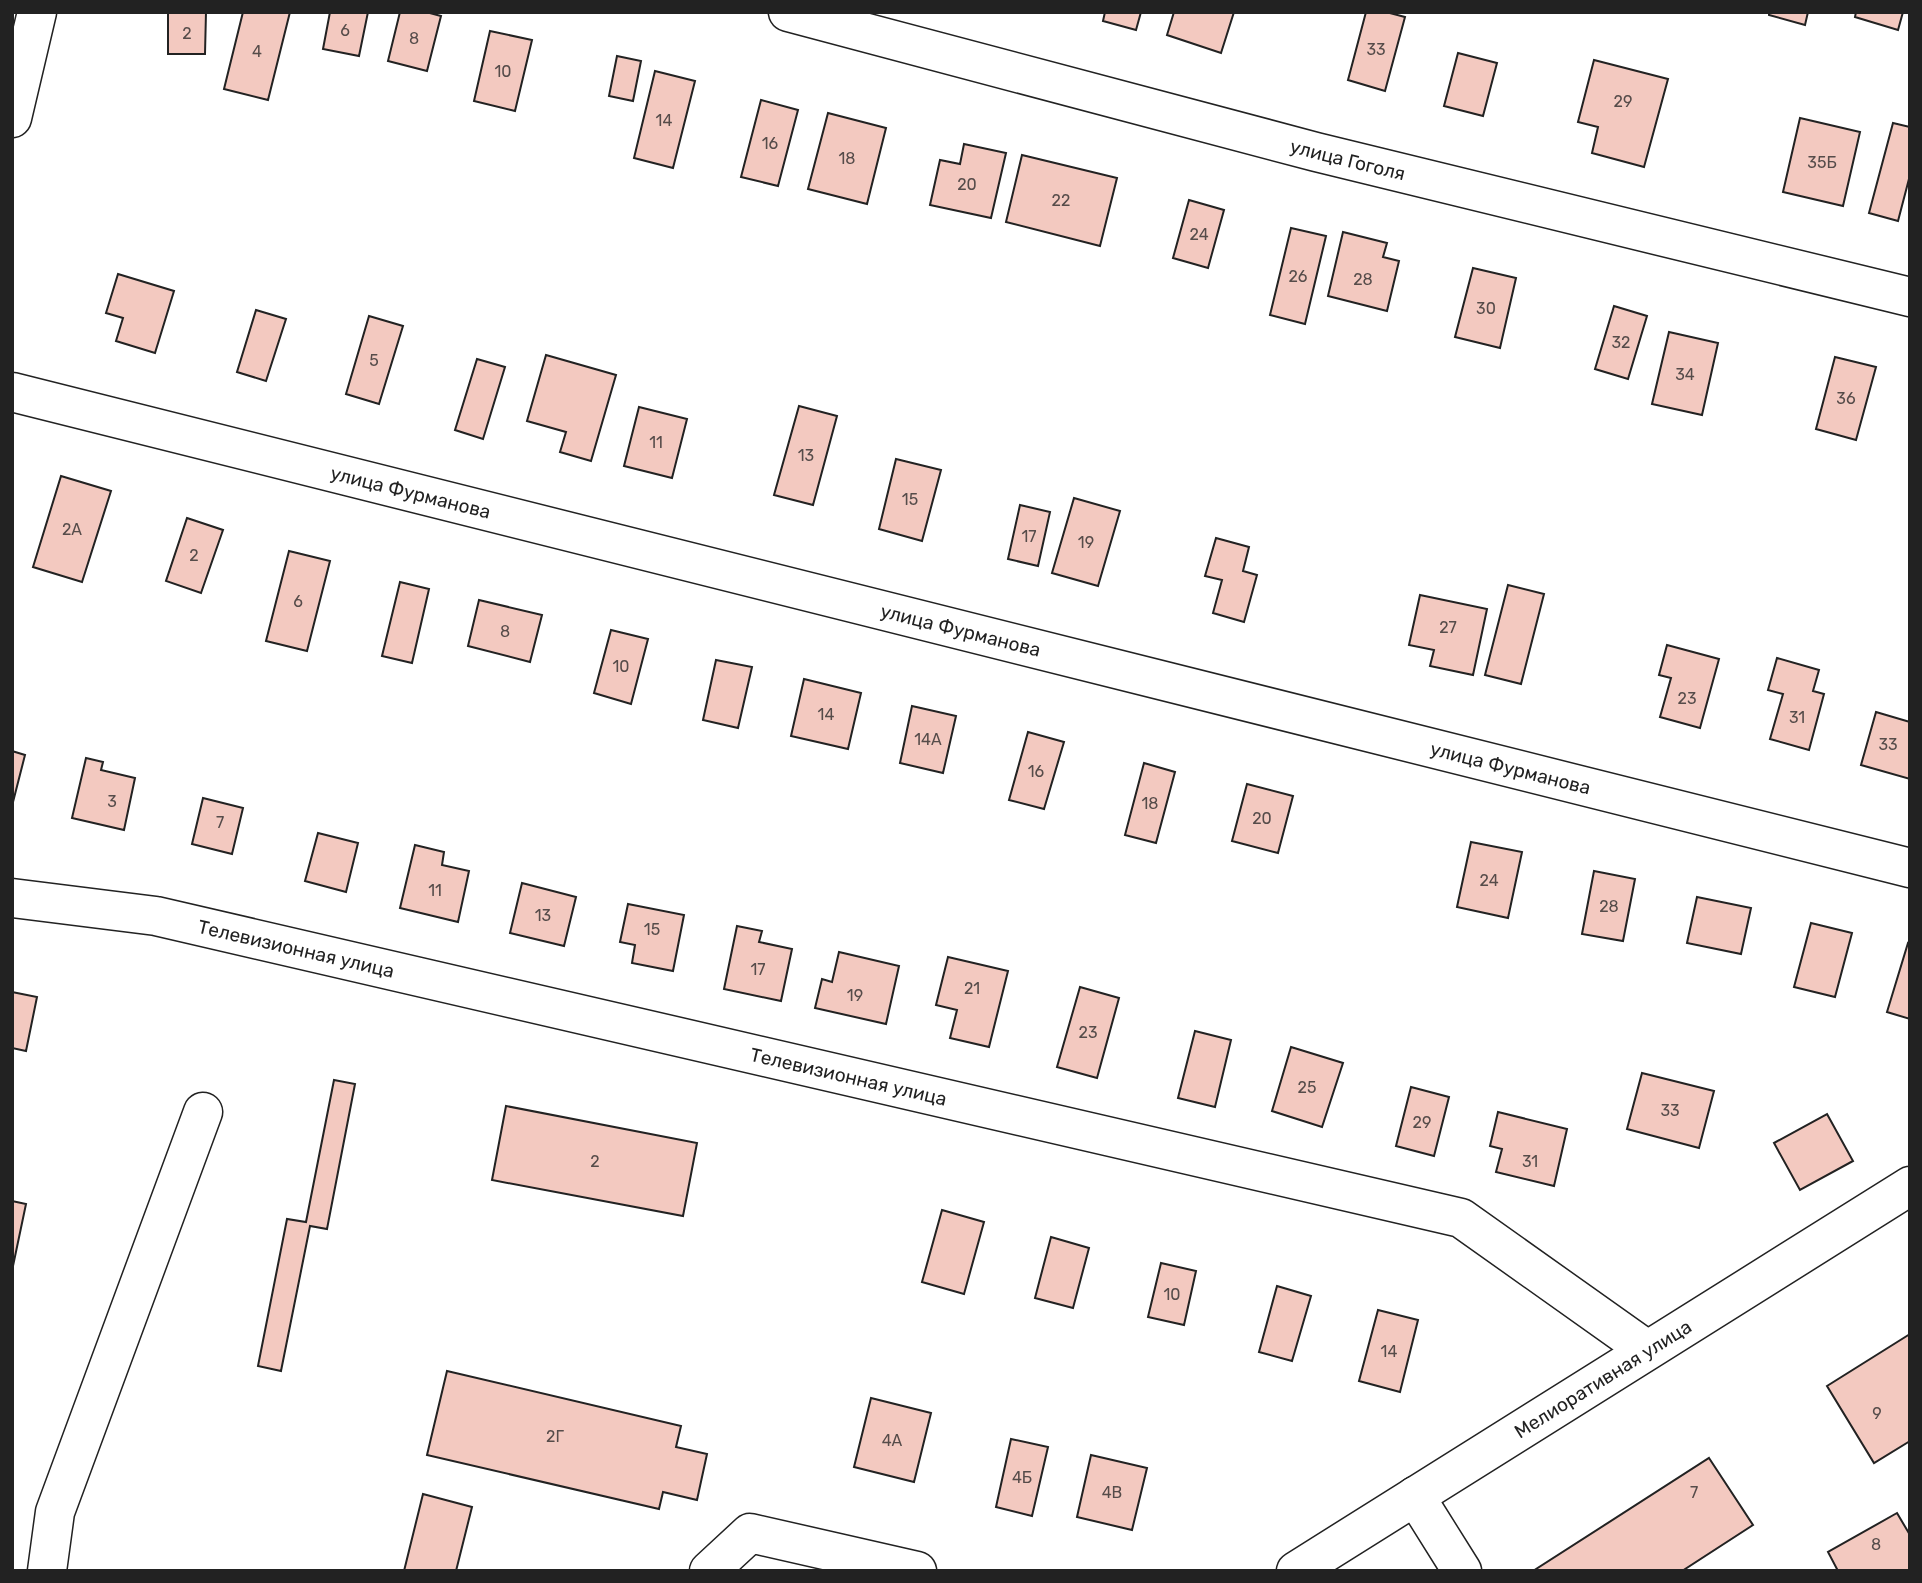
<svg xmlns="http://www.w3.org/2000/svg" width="1922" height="1583" viewBox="0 0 1922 1583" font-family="Rubik,sans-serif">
<rect width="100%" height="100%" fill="#fff"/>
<g fill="#f3c9c0" stroke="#222" stroke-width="2">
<path d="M168 12H206L205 54H168Z"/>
<path d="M243 12H290L268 100 224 89Z"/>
<path d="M330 12H368L359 56 323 49Z"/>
<path d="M400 12H426L441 16 427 71 388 61Z"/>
<path d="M1105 12H1141L1136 30 1103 21Z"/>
<path d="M1174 12H1234L1221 53 1167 35Z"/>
<path d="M1366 12H1386L1405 17 1385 91 1348 80Z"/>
<path d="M1769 12H1808L1805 25 1769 15Z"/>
<path d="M1856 12H1903L1898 30 1855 17Z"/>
<path d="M490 31 532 40 515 111 474 101Z"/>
<path d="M1458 53 1497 63 1483 116 1444 106Z"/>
<path d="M617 56 641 61 633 101 609 96Z"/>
<path d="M1594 60 1668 79 1644 167 1592 153 1598 127 1578 122Z"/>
<path d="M655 71 695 81 673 168 634 158Z"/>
<path d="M761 100 798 110 778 186 741 177Z"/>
<path d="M828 113 886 128 867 204 808 189Z"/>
<path d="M1800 118 1860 132 1843 206 1783 192Z"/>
<path d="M1893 123 1910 127V175L1898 221 1869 213Z"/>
<path d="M964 144 1006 153 991 218 930 205 940 160 960 164Z"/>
<path d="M1022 155 1117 178 1100 246 1006 222Z"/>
<path d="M1189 200 1224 210 1208 268 1173 258Z"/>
<path d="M1291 228 1326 236 1305 324 1270 315Z"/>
<path d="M1343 232 1387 243 1383 257 1399 261 1387 311 1328 296Z"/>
<path d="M1473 268 1516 278 1500 348 1455 337Z"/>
<path d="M118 274 174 291 155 353 116 341 123 318 106 313Z"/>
<path d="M1614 306 1647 316 1628 379 1595 369Z"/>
<path d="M256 310 286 319 266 381 237 372Z"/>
<path d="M369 316 403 326 379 404 346 394Z"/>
<path d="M1669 332 1718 343 1702 415 1652 404Z"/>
<path d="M546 355 616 375 591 461 560 452 566 432 527 421Z"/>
<path d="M1835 357 1876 367 1856 440 1816 429Z"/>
<path d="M477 359 505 367 483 439 455 430Z"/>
<path d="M799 406 837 416 813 505 774 495Z"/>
<path d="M639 407 687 419 672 478 624 466Z"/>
<path d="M896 459 941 470 922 541 879 529Z"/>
<path d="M61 476 111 491 82 582 33 567Z"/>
<path d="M1074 498 1120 511 1098 586 1052 573Z"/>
<path d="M1020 505 1050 512 1038 566 1008 559Z"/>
<path d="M187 518 223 530 201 593 166 581Z"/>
<path d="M1216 538 1249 547 1243 571 1257 575 1244 622 1213 613 1222 580 1205 576Z"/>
<path d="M289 551 330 561 307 651 266 641Z"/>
<path d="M400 582 429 589 412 663 382 656Z"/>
<path d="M1508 585 1544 594 1521 684 1485 675Z"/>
<path d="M1420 595 1487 609 1473 675 1430 666 1434 650 1409 645Z"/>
<path d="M479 600 542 615 530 662 468 646Z"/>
<path d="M611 630 648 639 631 704 594 693Z"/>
<path d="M1667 645 1719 659 1700 728 1660 717 1671 678 1659 675Z"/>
<path d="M1777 658 1819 670 1813 691 1824 694 1809 750 1770 739 1783 694 1768 690Z"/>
<path d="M716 660 752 667 738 728 703 720Z"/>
<path d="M804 679 861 693 848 749 791 736Z"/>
<path d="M912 706 956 716 943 773 900 763Z"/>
<path d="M1876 712 1910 722V779L1861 765Z"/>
<path d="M1028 732 1064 742 1044 809 1009 800Z"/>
<path d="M12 751 25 755 13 802H12Z"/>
<path d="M86 758 103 762 101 770 135 778 124 830 72 818Z"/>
<path d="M1144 763 1175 772 1156 843 1125 835Z"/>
<path d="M1247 784 1293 796 1278 853 1232 841Z"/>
<path d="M203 798 243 808 232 854 192 844Z"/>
<path d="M318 833 358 843 346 892 305 881Z"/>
<path d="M1471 842 1522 852 1508 918 1457 907Z"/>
<path d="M415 845 444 852 442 865 469 871 458 922 400 908Z"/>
<path d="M1594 871 1635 879 1623 941 1582 934Z"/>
<path d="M522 883 576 897 564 946 510 933Z"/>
<path d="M1697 897 1751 908 1741 954 1687 943Z"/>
<path d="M628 904 684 915 673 971 632 963 635 945 620 942Z"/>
<path d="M1811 923 1852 933 1835 997 1794 987Z"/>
<path d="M737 926 762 931 759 942 792 949 781 1001 724 989Z"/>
<path d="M1908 943 1910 944V1019L1887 1012Z"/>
<path d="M839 952 899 966 886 1024 815 1008 822 979 832 982Z"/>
<path d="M948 957 1008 971 989 1047 950 1038 957 1010 936 1005Z"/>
<path d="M1080 987 1119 998 1097 1078 1057 1067Z"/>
<path d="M12 992 37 997 26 1051 12 1048Z"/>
<path d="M1195 1031 1231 1040 1215 1107 1178 1098Z"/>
<path d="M1291 1047 1343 1063 1322 1127 1272 1111Z"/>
<path d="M1642 1073 1714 1091 1699 1148 1627 1129Z"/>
<path d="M334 1080 355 1084 327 1229 310 1226 281 1371 258 1366 287 1219 306 1222Z"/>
<path d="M1411 1087 1449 1097 1434 1156 1396 1146Z"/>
<path d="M506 1106 697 1143 683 1216 492 1180Z"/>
<path d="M1498 1112 1567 1129 1554 1186 1496 1172 1502 1149 1490 1146Z"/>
<path d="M1827 1114 1853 1161 1800 1190 1774 1143Z"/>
<path d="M12 1201 26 1204 13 1266H12Z"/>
<path d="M942 1210 984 1222 964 1294 922 1282Z"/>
<path d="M1051 1237 1089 1248 1073 1308 1035 1298Z"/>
<path d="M1161 1263 1196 1271 1184 1325 1148 1317Z"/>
<path d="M1277 1286 1311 1296 1292 1361 1259 1352Z"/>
<path d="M1378 1310 1418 1320 1400 1392 1359 1381Z"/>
<path d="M1910 1334V1441L1874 1463 1827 1386Z"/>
<path d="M447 1371 681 1426 676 1447 707 1454 697 1500 663 1492 659 1509 427 1455Z"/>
<path d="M871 1398 931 1413 914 1482 854 1467Z"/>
<path d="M1011 1439 1048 1447 1032 1516 996 1507Z"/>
<path d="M1091 1455 1147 1468 1132 1530 1077 1517Z"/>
<path d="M1709 1458 1753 1525 1682 1571H1533Z"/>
<path d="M423 1494 472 1507 456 1571H404Z"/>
<path d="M1897 1513 1910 1535V1571H1838L1828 1552Z"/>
</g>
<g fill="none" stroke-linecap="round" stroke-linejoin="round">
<g stroke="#222" stroke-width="41">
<g id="minor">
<path id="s1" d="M788 12 1316 152 1910 297"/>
<path d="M12 118 37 12"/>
<path id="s2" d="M12 392 1910 868"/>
<path id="s3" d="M12 898 156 916 1461 1218 1647 1350"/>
<path d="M1415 1496 1462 1571"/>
<path d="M47 1571 55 1512 203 1112"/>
<path d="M709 1571 750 1533 917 1571"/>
</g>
</g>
<g stroke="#222" stroke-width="41">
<g id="major">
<path id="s4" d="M1296 1571 1910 1186"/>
</g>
</g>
<use href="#minor" stroke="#fff" stroke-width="38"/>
<use href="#major" stroke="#fff" stroke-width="38"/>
</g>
<g text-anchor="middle" stroke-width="5" stroke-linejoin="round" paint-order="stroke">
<g font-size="16" fill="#564c4a">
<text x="345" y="36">6</text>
<text x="187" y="39">2</text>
<text x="414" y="44">8</text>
<text x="1376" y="55">33</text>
<text x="257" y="57">4</text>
<text x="503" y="77">10</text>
<text x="1623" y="107">29</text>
<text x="664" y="126">14</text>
<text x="770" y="149">16</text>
<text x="847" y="164">18</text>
<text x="1822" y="168">35Б</text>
<text x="967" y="190">20</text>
<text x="1061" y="206">22</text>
<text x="1199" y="240">24</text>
<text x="1298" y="282">26</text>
<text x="1363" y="285">28</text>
<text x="1486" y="314">30</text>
<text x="1621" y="348">32</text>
<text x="374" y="366">5</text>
<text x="1685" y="380">34</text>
<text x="1846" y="404">36</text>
<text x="656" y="448">11</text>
<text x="806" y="461">13</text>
<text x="910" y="505">15</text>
<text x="72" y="535">2А</text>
<text x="1029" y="542">17</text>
<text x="1086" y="548">19</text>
<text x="194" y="561">2</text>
<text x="298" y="607">6</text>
<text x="1448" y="633">27</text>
<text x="505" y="637">8</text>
<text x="621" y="672">10</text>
<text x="1687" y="704">23</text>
<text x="826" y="720">14</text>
<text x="1797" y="723">31</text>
<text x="928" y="745">14А</text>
<text x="1888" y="750">33</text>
<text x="1036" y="777">16</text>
<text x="112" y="807">3</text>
<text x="1150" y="809">18</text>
<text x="1262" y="824">20</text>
<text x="220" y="828">7</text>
<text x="1489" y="886">24</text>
<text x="435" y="896">11</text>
<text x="1609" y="912">28</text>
<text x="543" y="921">13</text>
<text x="652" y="935">15</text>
<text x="758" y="975">17</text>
<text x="972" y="994">21</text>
<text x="855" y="1001">19</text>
<text x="1088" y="1038">23</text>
<text x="1307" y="1093">25</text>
<text x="1670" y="1116">33</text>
<text x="1422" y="1128">29</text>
<text x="595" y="1167">2</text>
<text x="1530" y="1167">31</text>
<text x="1172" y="1300">10</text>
<text x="1389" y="1357">14</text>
<text x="1877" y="1419">9</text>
<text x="555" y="1442">2Г</text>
<text x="892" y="1446">4А</text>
<text x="1022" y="1483">4Б</text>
<text x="1112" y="1498">4В</text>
<text x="1694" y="1498">7</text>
<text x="1876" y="1550">8</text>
</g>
<g font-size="19" fill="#222" stroke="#fff">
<text dy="7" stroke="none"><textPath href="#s1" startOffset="579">улица Гоголя</textPath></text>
<text dy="7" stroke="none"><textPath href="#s2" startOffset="411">улица Фурманова</textPath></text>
<text dy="7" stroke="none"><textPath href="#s2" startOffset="978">улица Фурманова</textPath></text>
<text dy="7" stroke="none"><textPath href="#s2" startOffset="1545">улица Фурманова</textPath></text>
<text dy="7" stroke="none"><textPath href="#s3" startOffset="289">Телевизионная улица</textPath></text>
<text dy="7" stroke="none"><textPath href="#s3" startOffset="856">Телевизионная улица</textPath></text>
<text dy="7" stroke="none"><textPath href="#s4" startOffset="362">Мелиоративная улица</textPath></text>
</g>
</g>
<rect width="1922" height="1583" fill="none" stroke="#222222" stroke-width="28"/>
</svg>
